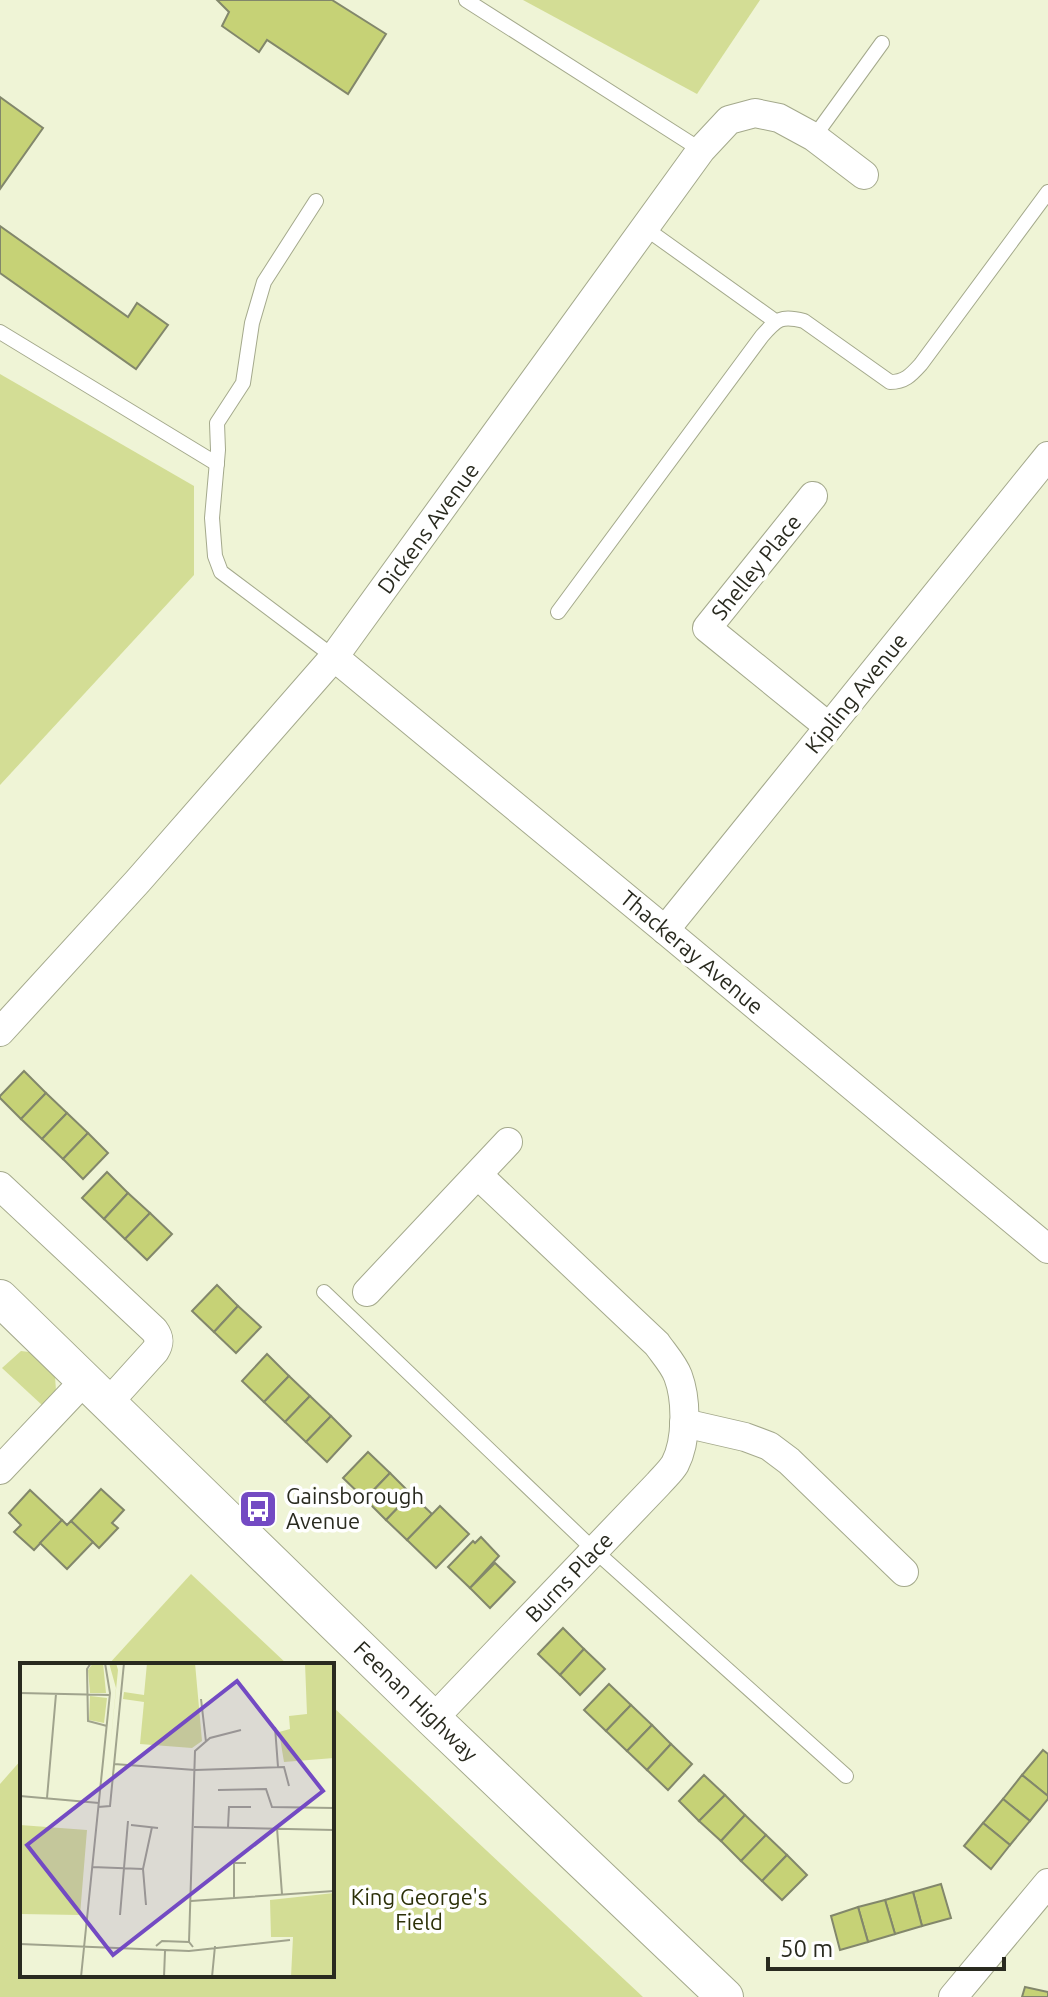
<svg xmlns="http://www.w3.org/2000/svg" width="1048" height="1997" viewBox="0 0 1048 1997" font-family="Ubuntu,sans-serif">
<rect width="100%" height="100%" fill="#eff4d6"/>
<g fill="#d3dd95">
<path d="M523 0H760L697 94Z"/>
<path d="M0 374 194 486V575L0 785Z"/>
<path d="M21 1351 29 1352 55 1376 56 1391 42 1405 2 1368Z"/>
<path d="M191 1574 288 1665H108Z"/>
<path d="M332 1706 643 1997H0V1784L22 1759V1975H332Z"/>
</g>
<g fill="#c6d276" stroke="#82876b" stroke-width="2">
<path d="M217 0H332L386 34 348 94 267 40 259 52 222 26 229 12Z"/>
<path d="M0 97 43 128 0 189Z"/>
<path d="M0 226 128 317 137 303 168 325 136 369 0 273Z"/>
<path d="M24 1071 46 1093 21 1119 0 1098V1096Z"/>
<path d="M46 1093 67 1113 42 1139 21 1119Z"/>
<path d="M67 1113 88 1133 63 1159 42 1139Z"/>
<path d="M88 1133 108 1153 83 1179 63 1159Z"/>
<path d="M107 1172 128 1193 104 1219 82 1198Z"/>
<path d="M128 1193 150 1213 125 1239 104 1219Z"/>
<path d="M150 1213 172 1234 147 1260 125 1239Z"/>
<path d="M217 1285 238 1306 214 1332 192 1311Z"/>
<path d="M238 1306 261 1327 236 1353 214 1332Z"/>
<path d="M267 1354 289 1376 264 1402 242 1381Z"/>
<path d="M289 1376 310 1396 285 1422 264 1402Z"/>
<path d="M310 1396 331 1416 306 1442 285 1422Z"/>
<path d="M331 1416 351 1436 327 1462 306 1442Z"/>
<path d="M368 1452 390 1473 365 1499 343 1478Z"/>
<path d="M390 1473 411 1494 386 1520 365 1499Z"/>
<path d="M101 1489 124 1510 112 1523 118 1528 99 1548 71 1521Z"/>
<path d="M30 1490 62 1520 34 1550 14 1532 21 1525 9 1513Z"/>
<path d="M411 1494 432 1514 407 1540 386 1520Z"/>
<path d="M440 1506 469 1534 436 1568 407 1540Z"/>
<path d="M62 1520 67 1525 71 1521 93 1542 67 1569 40 1543Z"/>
<path d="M481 1537 499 1556 470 1588 448 1567 473 1541 475 1543Z"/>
<path d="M495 1563 515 1582 490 1608 470 1588Z"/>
<path d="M563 1628 584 1649 560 1675 538 1654Z"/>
<path d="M584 1649 605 1669 580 1695 560 1675Z"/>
<path d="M609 1684 631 1705 606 1731 584 1710Z"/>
<path d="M631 1705 652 1725 627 1751 606 1731Z"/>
<path d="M652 1725 671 1744 647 1770 627 1751Z"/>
<path d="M671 1744 692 1764 668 1790 647 1770Z"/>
<path d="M1043 1750 1048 1754V1796L1022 1775Z"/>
<path d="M704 1775 725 1795 699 1821 679 1801Z"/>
<path d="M1022 1775 1048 1796V1799L1030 1821 1003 1799Z"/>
<path d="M725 1795 745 1815 721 1841 699 1821Z"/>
<path d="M1003 1799 1030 1821 1010 1845 983 1823Z"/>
<path d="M745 1815 766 1835 741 1861 721 1841Z"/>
<path d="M983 1823 1010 1845 991 1869 964 1846Z"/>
<path d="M766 1835 787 1855 762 1881 741 1861Z"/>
<path d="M787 1855 807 1875 782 1900 762 1881Z"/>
<path d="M941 1884 951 1918 922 1926 913 1892Z"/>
<path d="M913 1892 922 1926 895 1934 885 1900Z"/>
<path d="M885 1900 895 1934 868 1942 858 1907Z"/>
<path d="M858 1907 868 1942 840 1950 831 1916Z"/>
<path d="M1025 1987 1048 1992V1997H1022Z"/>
</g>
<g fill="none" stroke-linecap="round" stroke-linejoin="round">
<g stroke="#a4a98c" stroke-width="16">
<g id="service">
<path d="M466 0 701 150"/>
<path d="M814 137 882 43"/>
<path d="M316 201 264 282 252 323 243 383 217 423 218 450 212 518 215 556 221 572 334 657"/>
<path d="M645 228 775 321"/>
<path d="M0 332 217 464"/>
<path d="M558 612 762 336C777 319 781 315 804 321L890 382C905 382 911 375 921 364L1048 192"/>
<path d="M324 1292 594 1550 846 1776"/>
</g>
</g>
<g stroke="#a4a98c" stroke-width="30">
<g id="minor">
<path d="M813 496 707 628 829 727"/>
<path d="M334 657 665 930 1048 1249"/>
<path d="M665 930 1048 456"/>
<path d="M0 1032 138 881 334 657 701 150 729 120 755 113 779 118 814 137 864 175"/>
<path d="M0 1186 154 1330C160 1338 160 1343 155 1351L108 1403"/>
<path d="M367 1292 508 1142"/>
<path d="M684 1423 745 1437 769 1446 789 1461 904 1572"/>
<path d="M0 1470 84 1381"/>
<path d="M433 1719 658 1484C663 1478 671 1471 675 1464 687 1441 687 1400 678 1376 674 1365 664 1354 657 1344L478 1175"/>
<path d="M953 1997 1048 1883"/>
</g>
</g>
<g stroke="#a4a98c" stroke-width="38">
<path id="tertiary" d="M0 1298 433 1719 725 1997"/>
</g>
<use href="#service" stroke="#fff" stroke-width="14"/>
<use href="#minor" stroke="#fff" stroke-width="28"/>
<use href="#tertiary" stroke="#fff" stroke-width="36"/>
</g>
<defs>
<g id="bus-square" transform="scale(2)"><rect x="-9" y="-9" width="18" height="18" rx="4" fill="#734ac3" stroke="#fff"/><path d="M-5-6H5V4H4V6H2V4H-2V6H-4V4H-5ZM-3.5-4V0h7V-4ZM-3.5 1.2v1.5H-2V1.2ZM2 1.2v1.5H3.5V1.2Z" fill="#fff"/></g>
</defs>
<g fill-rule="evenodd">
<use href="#bus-square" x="258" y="1509"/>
</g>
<g text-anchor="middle" stroke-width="7" stroke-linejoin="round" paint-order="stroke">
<g font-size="22" fill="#292a1f" stroke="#fff">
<text transform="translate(428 528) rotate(-54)" y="8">Dickens Avenue</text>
<text transform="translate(756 567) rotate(-51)" y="8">Shelley Place</text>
<text transform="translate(856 693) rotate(-51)" y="8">Kipling Avenue</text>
<text transform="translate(692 952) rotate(40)" y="8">Thackeray Avenue</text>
<text transform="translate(569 1577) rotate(-46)" y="8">Burns Place</text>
<text transform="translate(416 1701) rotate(44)" y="8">Feenan Highway</text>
</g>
<g font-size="22" fill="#292a1f" stroke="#fff" text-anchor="start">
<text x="286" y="1504">Gainsborough<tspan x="286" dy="25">Avenue</tspan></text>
</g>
<g font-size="22" fill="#2c3008" stroke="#fff">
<text x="419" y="1905">King George's<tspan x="419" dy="25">Field</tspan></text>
</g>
</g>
<g transform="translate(20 1663)">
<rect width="314" height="314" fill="#eff4d6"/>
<path d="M73 0H83L86 30H70L68 7ZM89 0H96L98 7 89 96 96 25ZM127 0H175L182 78 172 85 120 81 124 39 103 36 104 29 124 32ZM285 0H314V95L264 99 259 69 270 66 269 53 287 51ZM70 33 87 35 84 60 69 57ZM0 162 67 167 60 252 0 251ZM314 230V314H271L273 274H251L250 237Z" fill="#d3dd95"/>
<path fill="none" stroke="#a0a38d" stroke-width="2" d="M71 0 67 6 68 58 87 63M0 30 89 32M181 36 186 79M255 64 258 104M94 101 175 107 264 104 269 123M198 127 246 126 252 144 314 145M0 133 79 140M27 135 36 31M78 144 90 143 104 0M111 162 138 165M174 164 314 167M208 164 209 144H231M257 165 262 231M72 204 123 206 132 164M123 206 126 242M214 235V200H226M171 238 314 228M100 252 108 158M169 279 175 88 190 75 221 67M0 281 169 288 270 277M136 283 142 278 169 279 173 284M61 314 90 30 85 0M144 314 145 288M192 314 195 283"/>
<path fill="#734ac3" fill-opacity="0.15" stroke="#734ac3" stroke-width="4" d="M217 18 303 128 93 292 7 182Z"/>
<rect width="314" height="314" fill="none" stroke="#292a1f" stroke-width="4"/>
</g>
<path d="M768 1957v12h236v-12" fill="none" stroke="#292a1f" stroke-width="4"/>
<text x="780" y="1957" font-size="24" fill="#292a1f" stroke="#ffffff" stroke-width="6" paint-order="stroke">50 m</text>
</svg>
